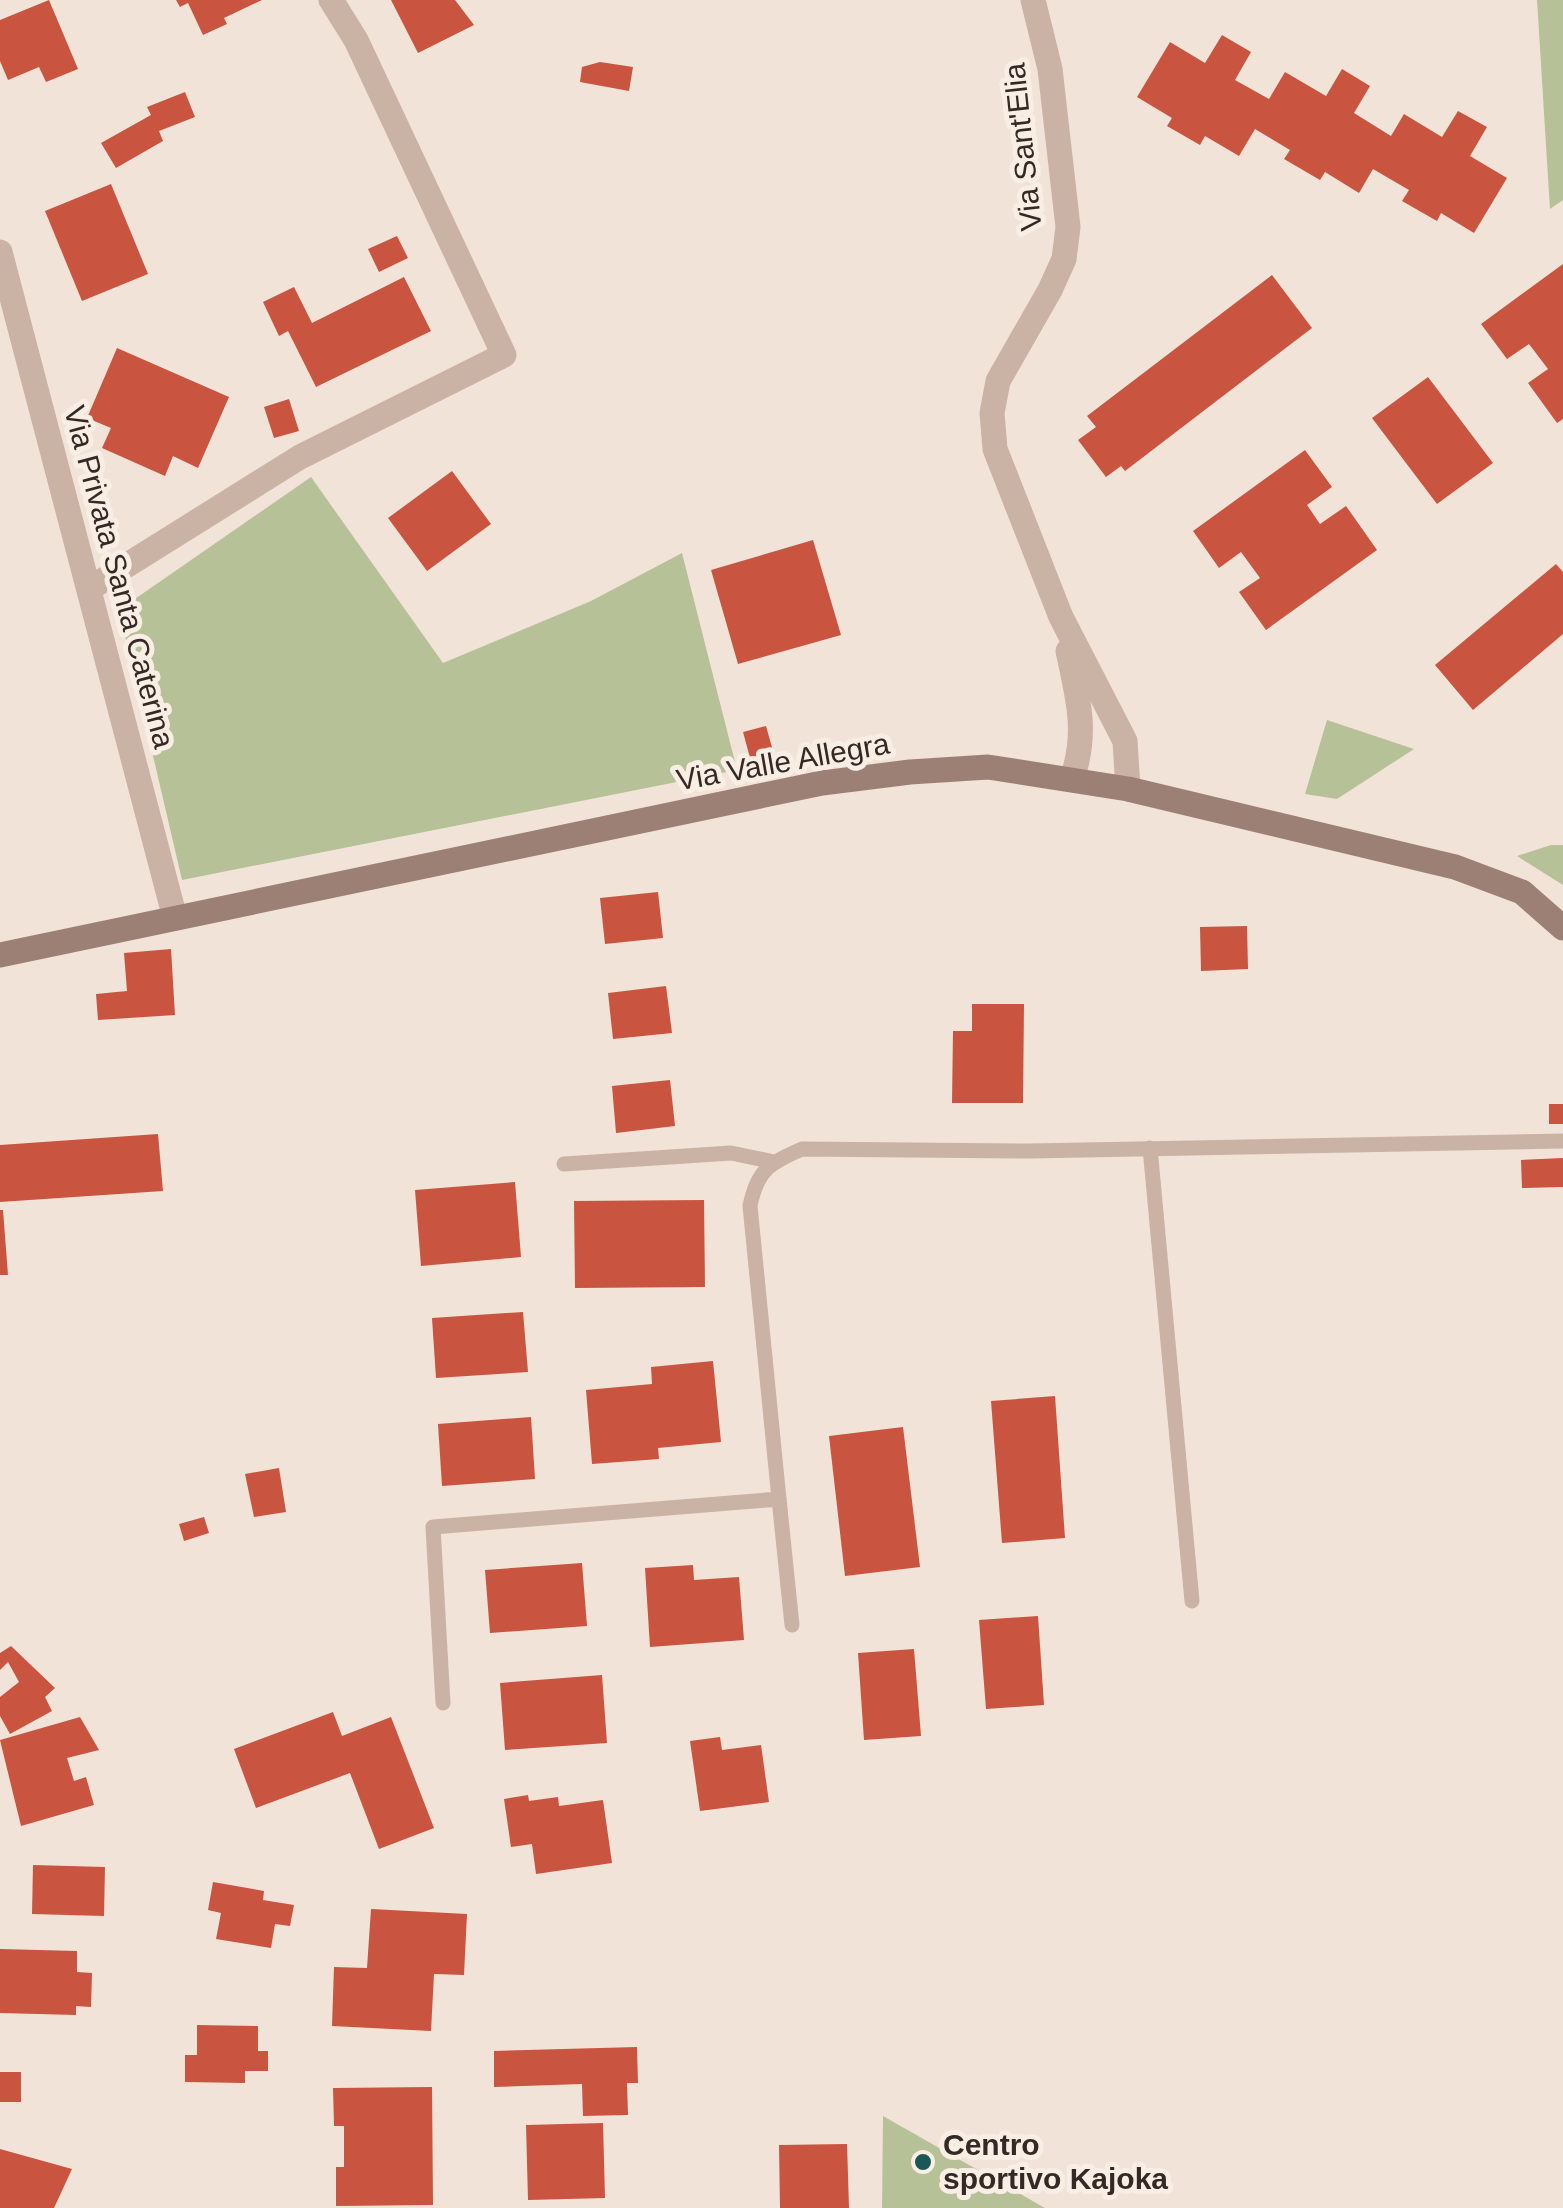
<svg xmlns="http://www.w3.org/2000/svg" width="1563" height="2208" viewBox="0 0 1563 2208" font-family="Arial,sans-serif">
<rect width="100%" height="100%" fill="#f2e3d8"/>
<g fill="#b7c198">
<path d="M1537 0H1563V200L1550 209Z"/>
<path d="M311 477 443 663 591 601 682 553 737 770 182 880 119 610Z"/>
<path d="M1327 720 1414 749 1337 799 1305 794Z"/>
<path d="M1551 845H1563V885L1517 856Z"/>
<path d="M883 2116 1045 2208H882Z"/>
</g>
<g fill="#c9543f">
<path d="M49 0 78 69 46 82 39 67 8 80 0 61V20Z"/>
<path d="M176 0H262L224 18 227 24 203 35 188 3 180 7Z"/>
<path d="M391 0H455L474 25 418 53Z"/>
<path d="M1222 35 1251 52 1235 80 1269 99 1285 72 1326 96 1342 69 1370 86 1354 113 1391 136 1404 114 1442 137 1458 111 1487 127 1470 156 1507 178 1474 233 1441 213 1437 221 1402 201 1409 190 1373 169 1359 193 1325 172 1320 180 1284 159 1290 150 1255 129 1239 156 1205 136 1200 145 1167 126 1172 118 1137 97 1170 42 1205 63Z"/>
<path d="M600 62 633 67 629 91 580 82 582 67Z"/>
<path d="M185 92 195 117 159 131 163 141 116 168 101 143 151 115 147 107Z"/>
<path d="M111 184 148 274 82 301 45 211Z"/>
<path d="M397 236 408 258 379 272 368 249Z"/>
<path d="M1563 264V419L1557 423 1528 383 1548 369 1529 344 1507 359 1481 324Z"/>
<path d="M1272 275 1312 328 1125 471 1121 466 1106 477 1078 440 1096 427 1087 416Z"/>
<path d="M404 277 431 331 316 387 288 331 279 336 263 302 294 287 312 323Z"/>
<path d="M117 348 229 397 198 468 173 456 165 476 102 448 111 428 87 418Z"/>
<path d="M1428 377 1493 463 1437 504 1372 418Z"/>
<path d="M289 399 299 431 274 438 264 407Z"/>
<path d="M1305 450 1332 487 1307 505 1320 524 1346 506 1377 550 1266 630 1239 592 1260 578 1241 552 1219 568 1193 531Z"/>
<path d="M452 471 491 524 427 571 388 518Z"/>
<path d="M813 540 841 635 738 664 711 570Z"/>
<path d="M1556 564 1563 572V634L1473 710 1435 665Z"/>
<path d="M766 726 773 751 768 761 752 765 743 732Z"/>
<path d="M658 892 663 938 605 944 600 898Z"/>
<path d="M1247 926 1248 969 1201 971 1200 927Z"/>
<path d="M171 949 175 1015 98 1020 96 994 127 991 124 953Z"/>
<path d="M666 986 672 1033 613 1039 608 993Z"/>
<path d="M972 1004H1024L1023 1103H952L953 1031H972Z"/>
<path d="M670 1080 675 1126 616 1133 612 1086Z"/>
<rect x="1549" y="1104" width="14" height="20"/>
<path d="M158 1134 163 1191 0 1202V1145Z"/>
<path d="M1563 1158V1187L1522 1188 1521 1160Z"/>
<path d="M515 1182 521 1257 421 1266 415 1190Z"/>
<path d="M704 1200 705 1287 575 1288 574 1201Z"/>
<path d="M0 1210H3L8 1275H0Z"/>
<path d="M523 1312 528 1372 436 1378 432 1318Z"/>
<path d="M713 1361 721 1442 658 1448 659 1459 592 1464 586 1390 652 1384 651 1367Z"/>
<path d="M1055 1396 1065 1538 1002 1543 991 1401Z"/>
<path d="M531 1417 535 1479 442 1486 438 1424Z"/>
<path d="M903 1427 920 1567 845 1576 829 1436Z"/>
<path d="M279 1468 286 1512 254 1517 245 1474Z"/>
<path d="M204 1517 209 1533 184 1541 179 1524Z"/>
<path d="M582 1563 587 1626 490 1633 485 1570Z"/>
<path d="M693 1565 694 1580 739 1577 744 1640 650 1647 645 1568Z"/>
<path d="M1038 1616 1044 1705 986 1709 979 1620Z"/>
<path d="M11 1646 55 1688 45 1697 52 1711 10 1734 0 1716V1697L19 1682 8 1662 0 1670V1653Z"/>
<path d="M914 1649 921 1736 864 1740 858 1653Z"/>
<path d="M602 1675 607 1743 505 1750 500 1683Z"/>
<path d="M333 1712 342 1736 391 1717 434 1828 379 1849 350 1773 256 1808 234 1749Z"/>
<path d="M80 1717 99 1750 67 1758 74 1781 86 1777 94 1805 21 1826 0 1740Z"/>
<path d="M720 1737 722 1750 761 1745 769 1802 700 1811 690 1741Z"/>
<path d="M528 1795 529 1801 558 1797 559 1806 603 1800 612 1863 536 1874 532 1844 511 1847 504 1799Z"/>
<path d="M33 1865 105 1867 104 1916 32 1914Z"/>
<path d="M213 1882 264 1891 263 1900 294 1905 290 1926 275 1924 271 1948 216 1939 221 1913 208 1910Z"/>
<path d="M371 1909 467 1914 464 1975 434 1974 431 2031 332 2026 334 1967 367 1968Z"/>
<path d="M0 1949 77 1951V1972L92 1973 91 2007 76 2006V2015L0 2013Z"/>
<path d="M197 2025 258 2026V2051H268V2071H245V2083L185 2082V2055H197Z"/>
<path d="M637 2047 638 2083H627L628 2115 583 2116 582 2084 494 2087V2051Z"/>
<rect x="0" y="2072" width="21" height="30"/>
<path d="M432 2087 433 2205 336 2206V2167H344V2126H334L333 2088Z"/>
<path d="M603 2123 605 2198 528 2200 526 2125Z"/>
<path d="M847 2144 849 2208H780L779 2145Z"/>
<path d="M0 2149 72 2169 54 2208H0Z"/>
</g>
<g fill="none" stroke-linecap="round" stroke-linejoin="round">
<g stroke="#cab2a4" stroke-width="15">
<path d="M1150 1148 1192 1601"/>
<path d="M564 1164 731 1153 774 1162"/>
<path d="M779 1499 792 1625"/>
<path d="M443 1703 433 1527 779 1499 750 1206C757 1170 770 1163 802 1149L1030 1151 1563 1141"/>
</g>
<g stroke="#cab2a4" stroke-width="25">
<path d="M1033 0 1050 69 1068 227 1064 259 1050 290 998 381 992 413 995 449 1061 617 1125 741 1128 789"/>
<path d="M0 252 175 918"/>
<path d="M89 589 300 457 504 355 356 40 331 0"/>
<path d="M1068 651C1078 698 1088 732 1072 779"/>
</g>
<path stroke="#9d8075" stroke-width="25" d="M0 955 822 783 910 772 988 767 1128 789 1455 867 1522 892 1563 928"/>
</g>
<circle fill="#1b5756" stroke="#f9eee4" stroke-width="4" cx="923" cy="2162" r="10"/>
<g text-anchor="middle" stroke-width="10" stroke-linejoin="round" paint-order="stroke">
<g font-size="30" fill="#352926" stroke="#f9eee4">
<text transform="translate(1023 147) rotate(-96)" y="10">Via Sant'Elia</text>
<text transform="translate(119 577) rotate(75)" y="10">Via Privata Santa Caterina</text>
<text transform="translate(783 762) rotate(-10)" y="10">Via Valle Allegra</text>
</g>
<g font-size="30" font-weight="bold" fill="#352926" stroke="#f9eee4" text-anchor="start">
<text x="943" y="2155">Centro<tspan x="943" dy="34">sportivo Kajoka</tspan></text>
</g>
</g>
</svg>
